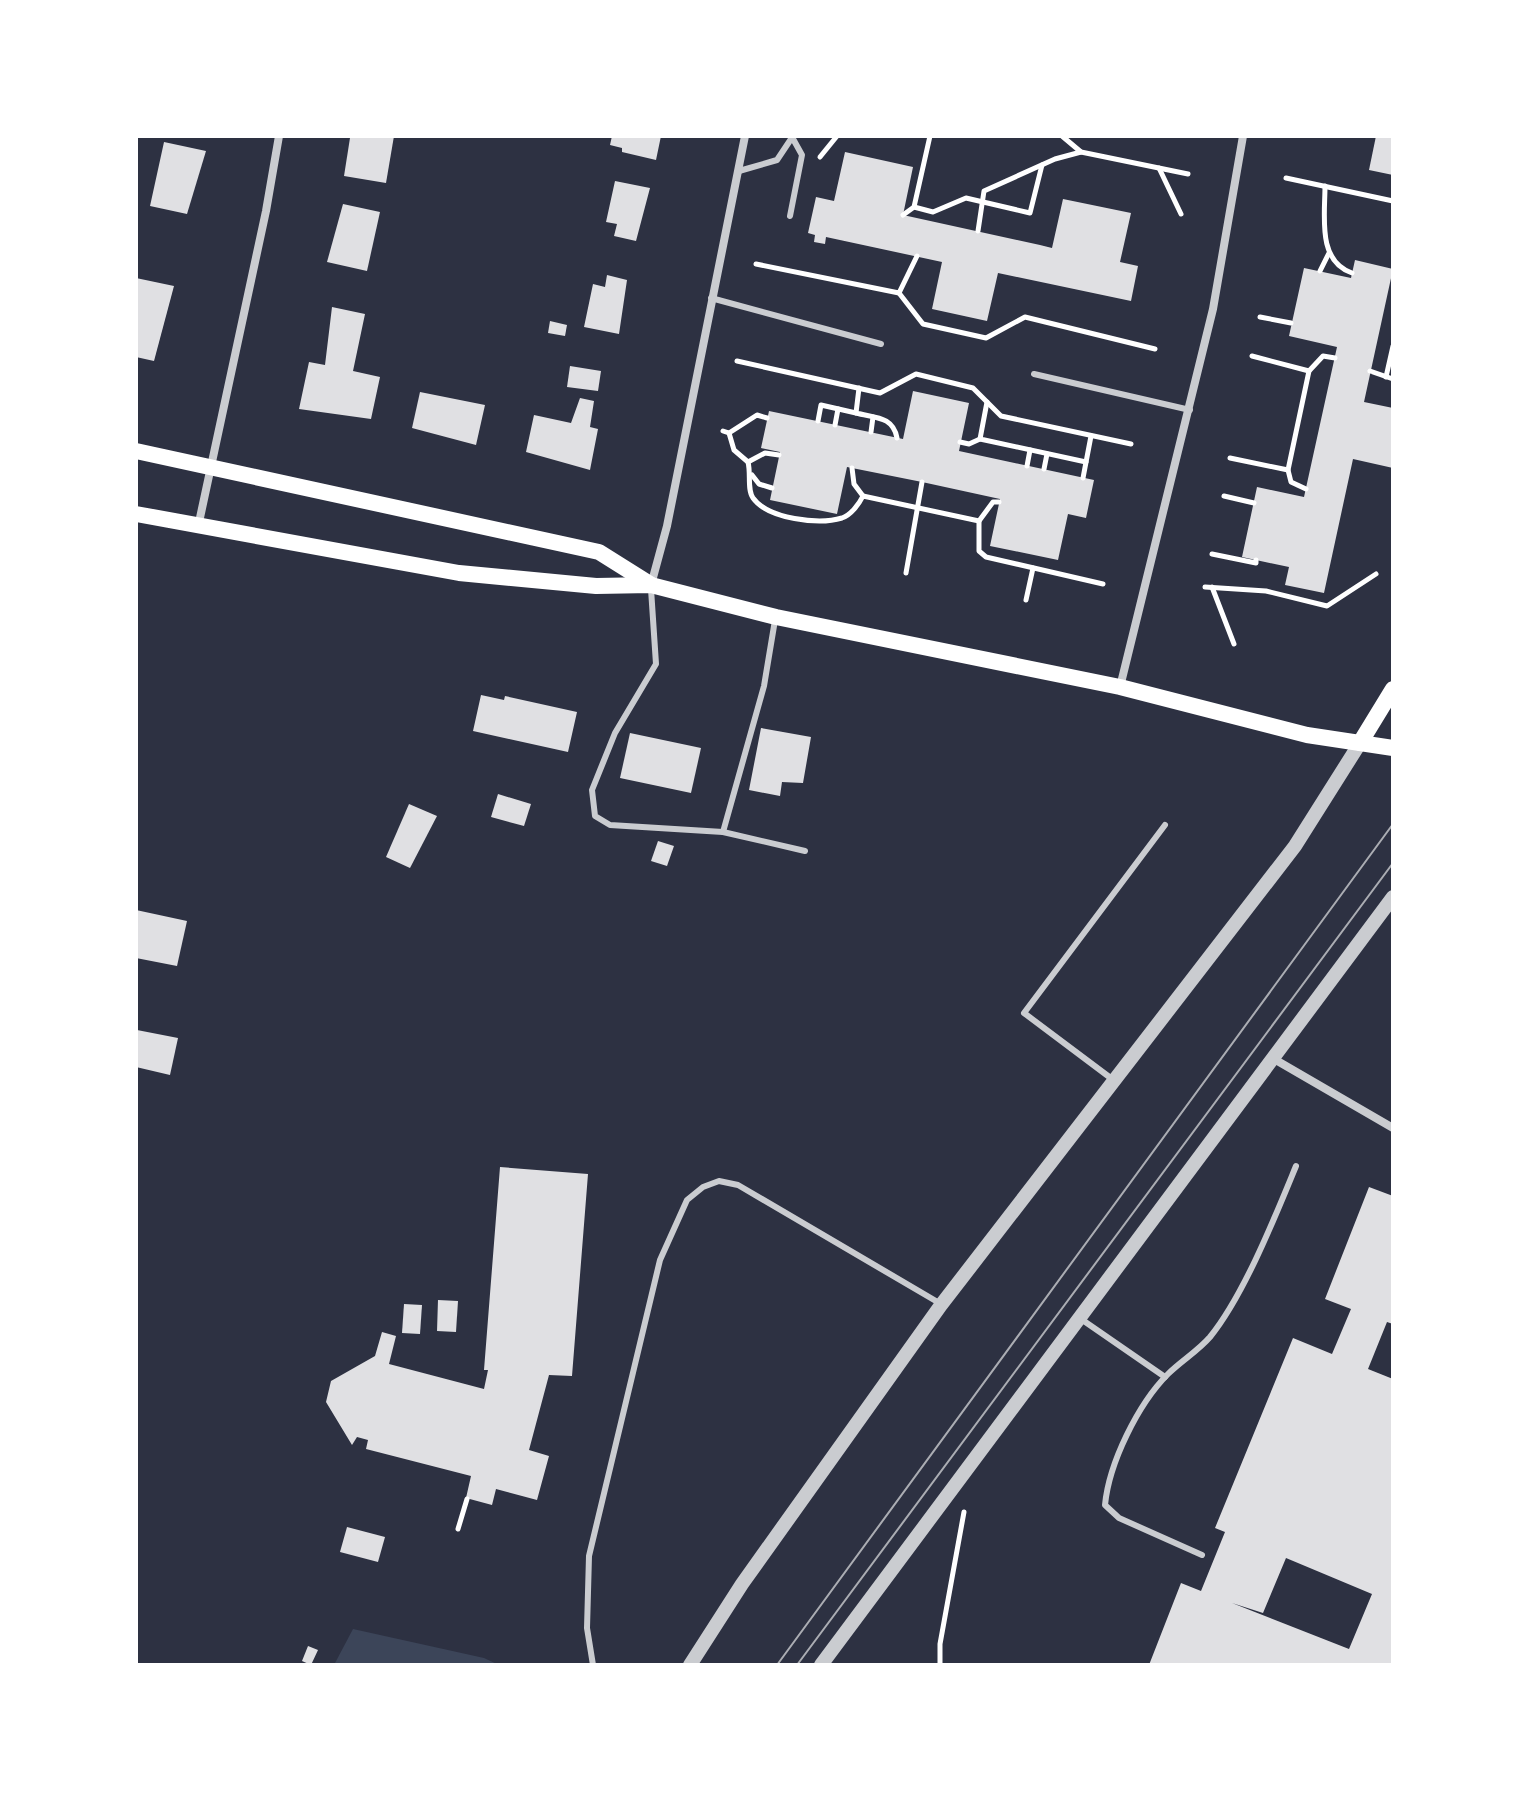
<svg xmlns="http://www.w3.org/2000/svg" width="1529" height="1801" viewBox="0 0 1529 1801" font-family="'Work Sans',sans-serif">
<rect width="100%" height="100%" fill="#2d3142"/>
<path fill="#3c4559" d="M353 1629 484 1658 499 1665H334Z"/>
<g fill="#e0e0e3" fill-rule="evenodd">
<path d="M355 136H394L386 183 344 176 350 138Z"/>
<path d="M612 136H661L656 160 622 152V148L610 145Z"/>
<path d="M1376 136H1393V175L1369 170Z"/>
<path d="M164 142 206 151 187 214 150 206Z"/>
<path d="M845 152 913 167 903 215 1040 245 1052 248 1063 199 1131 213 1120 262 1138 266 1131 301 998 273 987 321 932 309 942 262 826 237 825 244 814 242 815 235 808 233 816 197 834 201Z"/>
<path d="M615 181 650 188 636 241 614 236 617 224 606 222Z"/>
<path d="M343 204 380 212 367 271 327 262Z"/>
<path d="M1355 260 1393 269 1364 402 1393 408V468L1353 459 1324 593 1285 585 1289 567 1242 557 1257 487 1304 497 1337 347 1289 336 1304 268 1351 278Z"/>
<path d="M607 275 627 280 619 334 584 327 593 284 605 287Z"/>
<path d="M136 278 174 286 154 361 136 357Z"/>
<path d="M332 307 365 314 353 371 380 377 371 419 299 409 309 362 325 365Z"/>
<path d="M550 321 567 325 565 336 548 333Z"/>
<path d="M570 366 601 371 598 391 567 387Z"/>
<path d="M913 391 969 403 959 451 1094 480 1086 518 1068 514 1058 560 990 546 1000 499 922 482 847 467 837 514 770 500 780 452 761 448 769 411 903 439Z"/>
<path d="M420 392 485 405 476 445 412 428Z"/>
<path d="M580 398 594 401 590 427 598 429 590 470 526 452 534 415 571 423Z"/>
<path d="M481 695 504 700 505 696 577 712 568 752 473 731Z"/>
<path d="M761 728 811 737 803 783 782 782 780 796 749 790Z"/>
<path d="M630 733 701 748 691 793 620 778Z"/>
<path d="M498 794 531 804 524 826 491 817Z"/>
<path d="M409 804 437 816 410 868 386 857Z"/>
<path d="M658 841 674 846 667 866 651 861Z"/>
<path d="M136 910 187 921 177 966 136 958Z"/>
<path d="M137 1030 178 1038 170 1075 136 1067Z"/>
<path d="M500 1167 588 1174 572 1376 549 1375 529 1450 549 1456 537 1500 496 1489 492 1505 466 1498 471 1476 366 1449 368 1440 357 1437 352 1445 326 1402 331 1381 375 1356 382 1332 396 1336 389 1364 484 1389 488 1370H484Z"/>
<path d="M1369 1187 1393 1196V1324L1387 1322 1368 1369 1393 1379V1665H1149L1181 1583 1201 1591 1225 1532 1215 1528 1293 1338 1332 1354 1351 1309 1325 1299ZM1286 1558 1372 1594 1349 1649 1232 1603 1263 1613Z"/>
<path d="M438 1300 458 1301 456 1332 437 1331Z"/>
<path d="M404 1304 422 1305 420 1334 402 1333Z"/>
<path d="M347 1527 385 1537 378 1562 340 1552Z"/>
<path d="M308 1646 318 1650 311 1665 302 1661Z"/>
</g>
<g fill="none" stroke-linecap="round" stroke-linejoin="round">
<g stroke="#fff" stroke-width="5">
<path d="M1062 136 1081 152 1188 174"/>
<path d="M820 157 837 136"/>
<path d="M1159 168 1181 214"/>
<path d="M1286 178 1393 201"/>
<path d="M1325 186C1325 216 1317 261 1352 273"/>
<path d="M914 207 933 212 966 198 1030 213 1042 165"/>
<path d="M903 215 914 207 930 136"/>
<path d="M978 231 984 191 1055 159 1081 152"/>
<path d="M756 264 899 293 917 256"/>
<path d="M1320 271 1329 253"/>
<path d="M899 293 923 324 986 338 1025 317 1155 349"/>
<path d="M1260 317 1291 323"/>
<path d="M1252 356 1309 371"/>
<path d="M737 361 880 393 916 374 973 388 1001 416 1131 444"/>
<path d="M1370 371 1393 379"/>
<path d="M1386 377 1393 346"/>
<path d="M859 388 856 413C875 418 893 416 897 438"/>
<path d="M987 402 980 439 1086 462"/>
<path d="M818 421 821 405 856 413"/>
<path d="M835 425 838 409"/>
<path d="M723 431 729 433 734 450 748 462C751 473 747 490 753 498 768 519 819 525 842 518 851 515 859 504 863 496L979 521 993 502H999"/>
<path d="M871 432 873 417"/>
<path d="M729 433 757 415 767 418"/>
<path d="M960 442 969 444 980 439"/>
<path d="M1230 458 1288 470 1291 482 1306 489"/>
<path d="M748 462 765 453 779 455"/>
<path d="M1027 466 1030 450"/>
<path d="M852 468 854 484 863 496"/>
<path d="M1044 469 1047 454"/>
<path d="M1288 470 1309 371 1323 356 1335 358"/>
<path d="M752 475 759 484 772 488"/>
<path d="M1083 478 1091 436"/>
<path d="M1224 496 1254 503"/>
<path d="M979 521V551L986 557 1103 584"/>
<path d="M1212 554 1256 563V560"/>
<path d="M906 573 922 482"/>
<path d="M1205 587 1266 591 1327 606 1376 574"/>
<path d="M1212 587 1234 644"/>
<path d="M1026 600 1033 568"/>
<path d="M458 1529 467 1499"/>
<path d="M940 1665V1644L964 1512"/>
</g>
<g stroke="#caccd0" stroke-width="6">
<path d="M739 171 777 160 793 136"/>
<path d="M790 216 802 155 792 137"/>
<path d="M711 298 881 344"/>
<path d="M1034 374 1190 410"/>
<path d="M651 589 656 664 615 733 592 790 595 816 610 825 723 832"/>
<path d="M775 620 764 686 723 832 805 851"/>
<path d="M1112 1079 1024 1013 1165 825"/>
<path d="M1081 1319 1165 1377"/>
<path d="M1202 1555 1119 1518 1105 1505C1109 1463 1138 1404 1168 1374 1181 1361 1198 1351 1210 1337 1244 1295 1275 1217 1296 1166"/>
<path d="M593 1665 587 1628 589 1556 660 1260 687 1200 703 1187 719 1181 738 1185 941 1304"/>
</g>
<g stroke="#caccd0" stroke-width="8">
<path d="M198 527 266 211 279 136"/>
<path d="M651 585 667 526 745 136"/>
<path d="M1120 687 1213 309 1243 136"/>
<path d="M1274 1059 1393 1128"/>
</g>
<g stroke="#caccd0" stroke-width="14">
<path d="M690 1665 742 1584 941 1305 1295 846 1360 743"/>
<path d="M821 1665 1393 897"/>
</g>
<g stroke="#fff" stroke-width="16">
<path d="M136 451 599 552 650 584"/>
<path d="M136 514 459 573 596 586 651 585 776 617 1120 687 1307 735 1393 748"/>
<path d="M1360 743 1393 689"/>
</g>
<g stroke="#abadb3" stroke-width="2">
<path d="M777 1665 1393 824"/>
<path d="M797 1665 1393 863"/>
</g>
</g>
<rect width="1529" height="1801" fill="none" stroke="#ffffff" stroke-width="276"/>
</svg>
